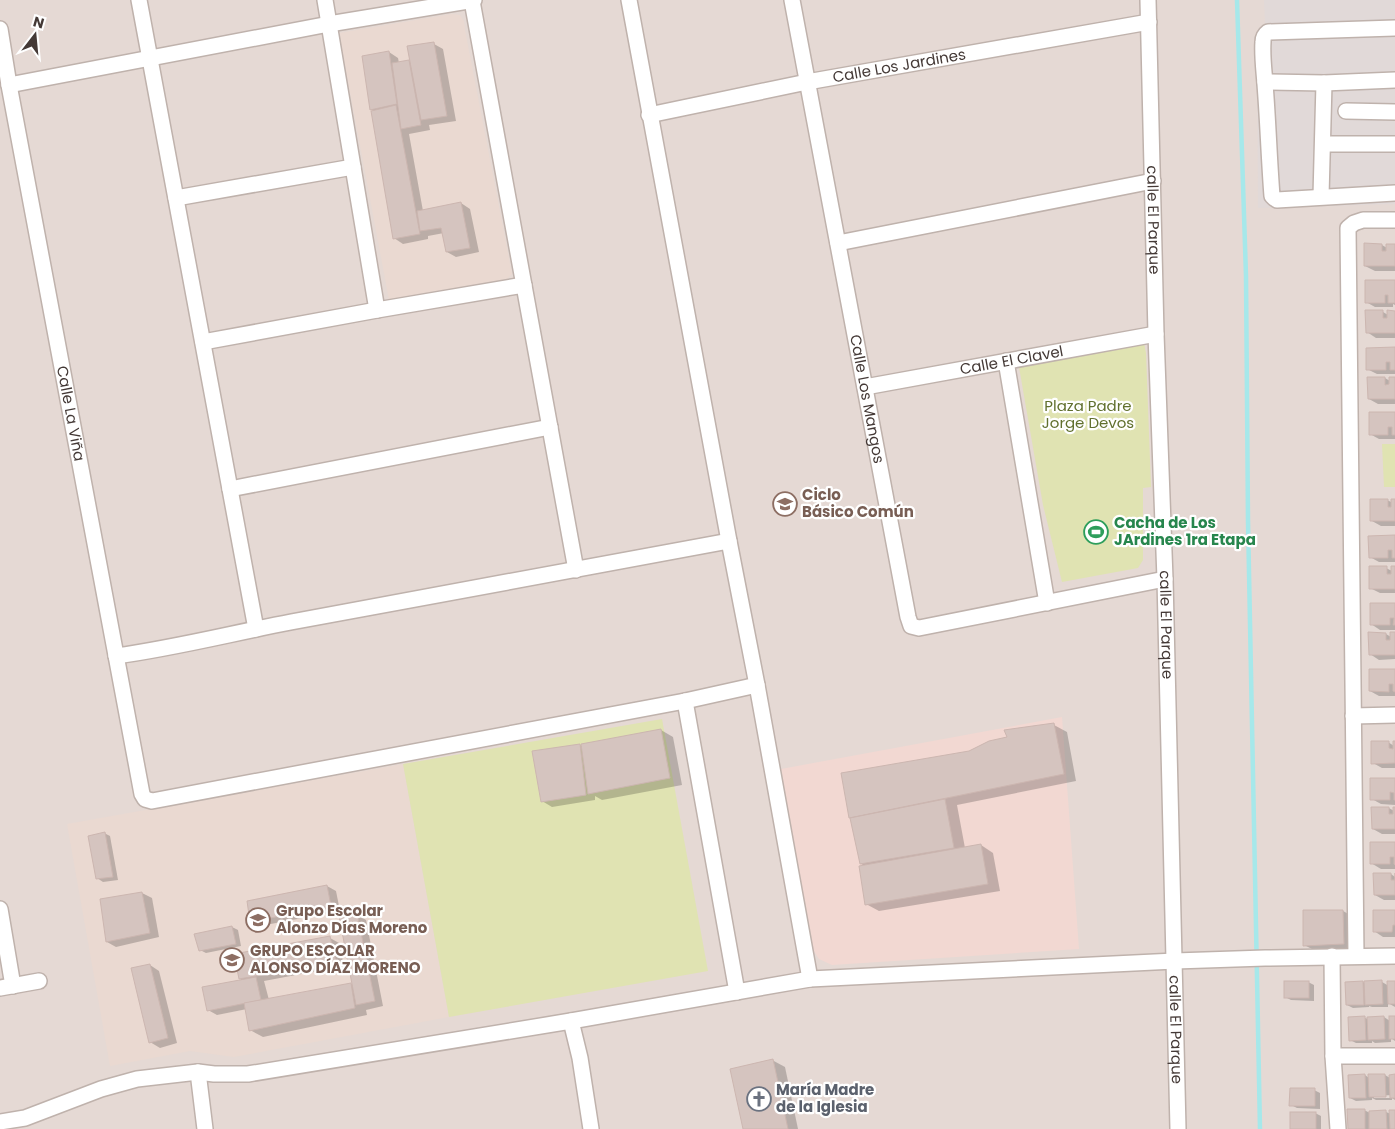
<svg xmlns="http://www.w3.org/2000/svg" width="1395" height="1129" viewBox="0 0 1395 1129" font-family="Poppins,sans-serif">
<rect width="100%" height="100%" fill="#f1e9e6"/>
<rect fill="#e5d9d4" x="0" y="0" width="1395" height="1129"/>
<path fill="#f2d8d2" d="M1062 717 1079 949 832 965 819 959 810 945 781 769Z"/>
<path fill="#e1d9d8" d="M1264 0H1395V204L1258 208 1257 36 1265 24Z"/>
<g fill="#ead9d1">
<path d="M452 14 460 15 464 21 465 30 512 274 505 281 389 300 339 33Z"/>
<path d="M403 764 449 1017 234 1057 190 1051 110 1066 67 824Z"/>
</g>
<g fill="#e0e3b2">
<path d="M1144 343 1146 353 1151 487 1143 488V560L1138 568 1062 582 1043 505 1019 367Z"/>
<path d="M1382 444H1395V487H1384Z"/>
<path d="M662 719 708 971 449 1017 403 764Z"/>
</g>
<g fill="#0003" fill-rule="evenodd">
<path d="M434 44 443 49 456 121 429 125 430 130 409 134 423 211 461 203 470 209 479 252 456 257 447 252 444 233 428 236V239L403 244 394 238 376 112 371 109 389 52 398 58 399 63 411 61Z"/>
<path d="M1382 245 1387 248 1395 245V271H1375L1365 266Z"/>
<path d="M1395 282V305L1393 304V307H1375L1366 302Z"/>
<path d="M1383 312 1388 315 1395 312V338H1376L1367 332Z"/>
<path d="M1395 349V374H1377L1367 369Z"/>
<path d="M1385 378 1390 381 1395 378V404H1378L1369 399Z"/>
<path d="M1395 413V439H1379L1370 434Z"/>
<path d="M1387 500 1393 503 1395 500V526H1381L1372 521Z"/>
<path d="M1395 537V562H1379L1370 557Z"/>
<path d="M1386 568 1392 571 1395 568V593H1380L1370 588Z"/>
<path d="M1395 604V630H1380L1371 624Z"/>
<path d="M1386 634 1391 637 1395 634V659L1379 660 1370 654Z"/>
<path d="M1395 670V696H1379L1370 691Z"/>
<path d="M1054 725 1067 732 1076 781 957 805 965 848 981 845 993 853 1000 891 879 911 866 904 865 866 861 864 842 774 969 752 1009 738Z"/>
<path d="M661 730 673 737 682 785 602 800 595 796V800L552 807 542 801 580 745 583 747Z"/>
<path d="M1388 742 1394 746 1395 742V768H1382L1373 763Z"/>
<path d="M1395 779V805L1381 804 1372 799Z"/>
<path d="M1389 808 1394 811 1395 808V834H1382L1373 829Z"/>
<path d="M104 833 110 836 118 880 103 882 97 878Z"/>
<path d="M1395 843V869H1381L1371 863Z"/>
<path d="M1391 874 1395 877V900H1384L1375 895Z"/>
<path d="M327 886 336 891 340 911 260 926 251 921Z"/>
<path d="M142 893 152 898 159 937 116 947 107 942 101 900Z"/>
<path d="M1304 911H1343L1352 916 1353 949 1314 950 1304 945Z"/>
<path d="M1395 911V937H1383L1374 931Z"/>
<path d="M357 914 366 920 383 1006 366 1010 367 1015 263 1037 250 1030 247 1009 217 1015 208 1010 241 981 236 955 330 938 339 943 344 966 264 981 269 1000 351 984 354 985Z"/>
<path d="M232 927 238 930 241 946 206 953 200 950Z"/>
<path d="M150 965 159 971 177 1043 160 1048 150 1042Z"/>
<path d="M1308 982 1314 985V1001L1291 1000 1285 997Z"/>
<path d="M1363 982 1366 984 1382 982 1389 986 1395 982V1007L1388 1003V1007H1372L1369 1006V1007L1353 1008 1347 1005Z"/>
<path d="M1384 1017 1390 1021 1395 1017V1041L1391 1038V1042L1375 1043 1372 1041V1043H1356L1350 1040 1365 1018 1368 1019Z"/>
<path d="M772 1060 785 1067 798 1129H744Z"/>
<path d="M1365 1075 1369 1078 1385 1075 1390 1078 1395 1076V1100L1392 1098V1100H1376L1372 1098V1100L1356 1101 1350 1098ZM1393 1095V1098H1374V1096Z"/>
<path d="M1314 1090 1320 1093V1109L1297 1108 1291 1105Z"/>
<path d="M1364 1110 1370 1113 1386 1112 1391 1114 1395 1111V1129H1349Z"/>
<path d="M1315 1113 1321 1116V1129H1293Z"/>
</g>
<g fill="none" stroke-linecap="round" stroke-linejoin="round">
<path stroke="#a6e8ea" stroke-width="4.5" d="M1237 0 1246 276 1248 521 1260 1129"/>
</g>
<g fill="#d5c4bf" stroke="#ccb6b0">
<path d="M434 42 447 116 421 120 407 46Z"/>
<path d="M389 51 397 104 370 110 362 56Z"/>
<path d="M409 60 421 125 401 129 392 63Z"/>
<path d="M396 105 420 234 393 239 371 111Z"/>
<path d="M461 202 470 248 446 252 441 228 420 231 417 211Z"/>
<path d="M1364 243 1382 244V251H1386V244H1395V266H1364Z"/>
<path d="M1365 280H1395V303H1388V295H1385V303H1365Z"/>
<path d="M1365 310H1383V318H1387V310L1395 311V333H1366Z"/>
<path d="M1395 347V370H1390V362H1386V370H1366V348Z"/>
<path d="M1367 377H1385V385L1389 384V377H1395V399H1368Z"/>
<path d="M1369 412H1395V435H1392V427H1388V435H1369Z"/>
<path d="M1370 499H1388V507H1391V499H1395V521H1370Z"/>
<path d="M1395 535V558H1392V550H1388V558H1369L1368 536Z"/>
<path d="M1369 566H1387V574H1391V566H1395V589H1369Z"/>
<path d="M1370 603H1395V625H1393L1394 618H1390V625H1370Z"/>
<path d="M1368 632 1386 633V640H1390V632H1395V655H1369Z"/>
<path d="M1369 669H1395V692L1393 691V684H1389V692L1369 691Z"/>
<path d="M1054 723 1064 774 849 818 841 773 969 751 989 741 1007 737 1004 730Z"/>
<path d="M661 729 670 778 588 794 581 744Z"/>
<path d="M1371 741H1389V748L1393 749V741H1395V763L1371 764Z"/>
<path d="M580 744 586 795 541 802 532 751Z"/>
<path d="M1370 778H1395V800H1394V793L1390 792V800H1370Z"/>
<path d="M945 799 954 848 860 864 850 818Z"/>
<path d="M1371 807H1389V814H1393V807H1395V829H1372Z"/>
<path d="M105 832 113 877 96 879 88 836Z"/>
<path d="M1370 842H1395V865L1394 864V857H1390V864H1370Z"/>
<path d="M981 844 988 884 865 905 859 866Z"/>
<path d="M1373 873H1391V880H1395V873V895H1374Z"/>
<path d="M327 885 331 906 250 922 247 901Z"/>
<path d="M142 892 150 933 106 942 100 899Z"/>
<path d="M1303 910H1343L1344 944 1303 946Z"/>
<path d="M1373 910H1395V925H1393L1392 932H1373Z"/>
<path d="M357 913 375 1001 356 1005 339 916Z"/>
<path d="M232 926 236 944 199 951 194 934Z"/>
<path d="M330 936 336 962 239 979 234 954Z"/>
<path d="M150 964 168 1038 149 1043 131 968Z"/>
<path d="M256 977 261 1000 207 1011 202 987Z"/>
<path d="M1382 980 1383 1004 1365 1005 1364 981Z"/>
<rect x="1284" y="981" width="25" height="17"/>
<path d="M1363 981 1364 1005H1346L1345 982Z"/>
<path d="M1387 981H1395V1004H1388Z"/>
<path d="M351 983 355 1008 249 1031 244 1003Z"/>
<path d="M1365 1016 1366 1040 1349 1041 1348 1017Z"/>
<path d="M1384 1016 1385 1039 1368 1040 1367 1017Z"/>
<rect x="1389" y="1016" width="6" height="23"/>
<path d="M773 1059 788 1129H743L730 1069Z"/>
<path d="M1365 1074 1366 1098H1349L1348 1075Z"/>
<path d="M1368 1074H1385L1386 1097H1369Z"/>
<path d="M1395 1074V1098H1390L1389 1075Z"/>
<path d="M1290 1088H1315V1106H1289Z"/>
<path d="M1347 1109H1365V1129H1348Z"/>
<path d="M1386 1110 1387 1129H1369V1111Z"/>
<path d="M1389 1110H1395V1129H1390Z"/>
<rect x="1290" y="1112" width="26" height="17"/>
</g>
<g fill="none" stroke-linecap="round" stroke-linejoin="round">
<g stroke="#bfb2ac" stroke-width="18">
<g id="street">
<path d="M139 0 256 629"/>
<path d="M325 0 377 310"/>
<path d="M629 0 729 541 757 685 810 979"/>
<path id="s1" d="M792 0 908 617 911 626 919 628 1165 579"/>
<path id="s2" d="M1148 0 1156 334 1165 579 1178 1129"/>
<path d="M472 1 576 570"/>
<path d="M1395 28 1268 32C1264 35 1263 37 1263 42 1262 56 1264 70 1265 84 1268 121 1269 158 1272 196L1274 198 1277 200 1395 193"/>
<path id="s3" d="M0 29 9 85 142 794 145 799 152 801 685 701 757 685"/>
<path d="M1265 82 1324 83 1395 80"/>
<path d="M9 85 329 24 474 0"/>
<path d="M1346 111 1395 112"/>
<path id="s4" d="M649 115 807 82 1149 22"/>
<path d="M1323 144H1395"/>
<path d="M1321 196 1324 83"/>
<path d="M176 198 353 167"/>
<path d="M838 243 1153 181"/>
<path d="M203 342 377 310 524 285"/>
<path d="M1006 361 1047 603"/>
<path id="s5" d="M865 387 1156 334"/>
<path d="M230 489 550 427"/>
<path d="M116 656C175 648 233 633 291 622 437 596 583 569 729 541"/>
<path d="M685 701 737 992"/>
<path d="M1353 716 1395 715"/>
<path d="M0 909 13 986"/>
<path d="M1332 956 1333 1056 1338 1129"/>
<path d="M1356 956 1348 228 1354 223 1363 220H1395"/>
<path d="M0 988 39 981"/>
<path d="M571 1021 580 1058 591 1129"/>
<path d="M1333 1056H1395"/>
<path d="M198 1072 205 1129"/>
<path d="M0 1122 25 1118 101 1089 137 1079 198 1072 214 1074H248L571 1021 810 979 1175 961 1265 958 1395 956"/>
</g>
</g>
<use href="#street" stroke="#fff" stroke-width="15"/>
</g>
<defs>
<g id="school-ring" transform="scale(1.25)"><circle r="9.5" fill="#fff" stroke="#8d6e63" stroke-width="1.5"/><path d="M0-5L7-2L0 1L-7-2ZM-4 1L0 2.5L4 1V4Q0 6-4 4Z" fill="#8d6e63"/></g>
<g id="stadium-ring" transform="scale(1.25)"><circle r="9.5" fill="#fff" stroke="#2e9e5b" stroke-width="1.5"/><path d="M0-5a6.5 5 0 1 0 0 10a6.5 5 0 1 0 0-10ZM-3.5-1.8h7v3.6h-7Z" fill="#2e9e5b"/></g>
<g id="church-ring" transform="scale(1.25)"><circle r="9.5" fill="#fff" stroke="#6b7280" stroke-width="1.5"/><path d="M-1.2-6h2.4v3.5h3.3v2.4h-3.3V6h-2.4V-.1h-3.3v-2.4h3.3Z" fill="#6b7280"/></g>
</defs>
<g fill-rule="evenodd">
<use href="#school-ring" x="785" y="504"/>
<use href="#stadium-ring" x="1096" y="532"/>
<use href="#school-ring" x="258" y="920"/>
<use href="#school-ring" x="232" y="960"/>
<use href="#church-ring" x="759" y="1099"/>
</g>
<g text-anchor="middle" stroke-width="4.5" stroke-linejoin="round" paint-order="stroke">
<g font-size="15" fill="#443936" stroke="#fff">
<text dy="5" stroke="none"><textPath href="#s4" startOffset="255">Calle Los Jardines</textPath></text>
<text dy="5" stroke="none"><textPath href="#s2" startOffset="220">calle El Parque</textPath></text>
<text dy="5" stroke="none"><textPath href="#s5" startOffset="149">Calle El Clavel</textPath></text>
<text dy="5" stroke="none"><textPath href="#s1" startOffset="406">Calle Los Mangos</textPath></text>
<text dy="5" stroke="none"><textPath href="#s3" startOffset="391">Calle La Viña</textPath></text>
<text dy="5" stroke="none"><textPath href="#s2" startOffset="625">calle El Parque</textPath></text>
<text dy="5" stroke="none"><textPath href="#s2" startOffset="1030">calle El Parque</textPath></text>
</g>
<g font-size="15" fill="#61702e" stroke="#fff">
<text x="1088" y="411">Plaza Padre<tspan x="1088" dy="17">Jorge Devos</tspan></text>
</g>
<g font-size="15" font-weight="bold" fill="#785e54" stroke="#fff" text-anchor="start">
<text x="802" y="500">Ciclo<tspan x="802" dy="17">Básico Común</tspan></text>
<text x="276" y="916">Grupo Escolar<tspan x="276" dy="17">Alonzo Días Moreno</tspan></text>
<text x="250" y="956">GRUPO ESCOLAR<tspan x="250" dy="17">ALONSO DÍAZ MORENO</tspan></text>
</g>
<g font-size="15" font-weight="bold" fill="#27864d" stroke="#fff" text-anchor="start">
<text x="1114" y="528">Cacha de Los<tspan x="1114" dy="17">JArdines 1ra Etapa</tspan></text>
</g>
<g font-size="15" font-weight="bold" fill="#5b616d" stroke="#fff" text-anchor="start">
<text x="776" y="1095">María Madre<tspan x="776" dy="17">de la Iglesia</tspan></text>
</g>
</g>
<g transform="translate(35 35) rotate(16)" stroke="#ffffff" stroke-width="4" paint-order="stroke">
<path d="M0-4L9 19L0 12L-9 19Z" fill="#443936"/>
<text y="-8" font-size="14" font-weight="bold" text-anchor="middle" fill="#443936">N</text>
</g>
</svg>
